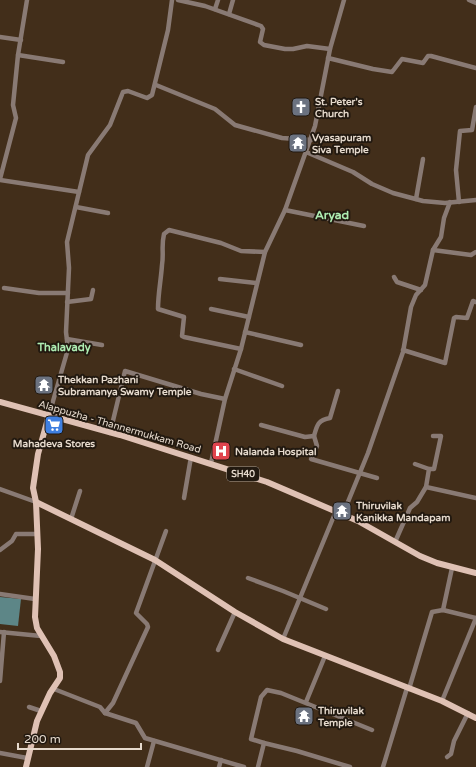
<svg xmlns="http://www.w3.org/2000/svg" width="476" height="767" viewBox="0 0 476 767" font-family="'Varela Round',sans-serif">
<rect width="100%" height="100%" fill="#422e1a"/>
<path fill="#5d8687" d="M0 597 21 599 18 626 0 624Z"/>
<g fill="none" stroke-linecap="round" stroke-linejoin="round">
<g stroke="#897a74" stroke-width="4.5">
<path d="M178 0 205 6 261 26 263 29 260 42 264 45 285 49H293L307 46 330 49"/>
<path d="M469 0 476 3"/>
<path d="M215 9 218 0"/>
<path d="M229 14 233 0"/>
<path d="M0 37 21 40"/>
<path d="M18 55 63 62"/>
<path d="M328 58 373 69 392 72 402 59 423 63 428 56H431L476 68"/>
<path d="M156 85 215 109 235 125 282 138 311 140"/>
<path d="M306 152 353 172 372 184 393 193 423 201 445 203 476 200"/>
<path d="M0 179 16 118 13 105 18 55 27 0"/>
<path d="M0 180 79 192"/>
<path d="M416 199 423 159"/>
<path d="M459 202 456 170 460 131 472 130 476 107"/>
<path d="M76 207 108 213"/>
<path d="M285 210 364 226"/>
<path d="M433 250 471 255 476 252"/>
<path d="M394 277 397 282 421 290"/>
<path d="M220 279 256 283"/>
<path d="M4 288 39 293H68"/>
<path d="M67 302 91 299 93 290"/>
<path d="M211 309 249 317"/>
<path d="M245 332 301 345"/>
<path d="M67 339 102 345"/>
<path d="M241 349 184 337 182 336 184 317 158 309C158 294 161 280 162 265 164 253 161 247 164 234L169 230 221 243 241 251 265 252"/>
<path d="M403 350 445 363 454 318 456 317 467 318 473 301 476 302"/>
<path d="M234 369 282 386"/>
<path d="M49 415 68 349 66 332 69 268 67 242 88 155 110 125 123 92 128 91 147 98 152 95 168 30 172 0"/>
<path d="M261 425 305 437 314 436 317 446 311 459 377 478"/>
<path d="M110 433 125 371 201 394 225 399"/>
<path d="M314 436C317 425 318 420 330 418L338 391"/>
<path d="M211 463 225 399 241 349 265 252 285 210 315 126 330 49 344 0"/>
<path d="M429 469H434L441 436H433"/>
<path d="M426 487 476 498"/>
<path d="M0 489 36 502"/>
<path d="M184 498 191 457"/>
<path d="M343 514 368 453 403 352 411 307 416 295 425 285 433 250 441 237 444 218 450 202"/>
<path d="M71 519 80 491"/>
<path d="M395 542 410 508 417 502 426 487 429 469 415 464"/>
<path d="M0 550 12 541 16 534H37"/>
<path d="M248 578 283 591 326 609"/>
<path d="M0 594 35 599"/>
<path d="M443 610 452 568"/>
<path d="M0 632 41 636"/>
<path d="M283 639 336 511"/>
<path d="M218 650 235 612"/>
<path d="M0 681 4 632"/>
<path d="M54 689 100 707 105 713 113 703 148 627 147 624 136 613 166 531"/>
<path d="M409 689 432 612 443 610 476 618"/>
<path d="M442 701 476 618"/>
<path d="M306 702 325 656"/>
<path d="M29 707 41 711"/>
<path d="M105 713 136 723 145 738 244 767"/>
<path d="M264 743 297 751 350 767"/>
<path d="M0 753 27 758"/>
<path d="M447 757 451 754 454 741 468 713"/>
<path d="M147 767 154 741"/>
<path d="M219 767 221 760"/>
<path d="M258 767 264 743 251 739 261 697 267 690 281 693 372 730"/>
<path d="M383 767 407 688"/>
</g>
<g stroke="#dfc1b4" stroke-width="6">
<path d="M0 402 120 435 267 482 358 521 420 556 437 563 476 573"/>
<path d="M36 502 155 560 235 612 283 639 442 701 476 718"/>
<path d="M26 767 37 721 50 693 60 678V672L54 656 37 628 35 617 38 549 36 502 33 488 38 454 49 415"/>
</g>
</g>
<defs>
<g id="church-square" transform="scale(1)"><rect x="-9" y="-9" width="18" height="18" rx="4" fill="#6b7280" stroke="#221910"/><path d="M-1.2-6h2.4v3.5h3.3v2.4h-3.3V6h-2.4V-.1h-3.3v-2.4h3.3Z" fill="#fff"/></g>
<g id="temple-square" transform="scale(1)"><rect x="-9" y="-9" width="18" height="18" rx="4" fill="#6b7280" stroke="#221910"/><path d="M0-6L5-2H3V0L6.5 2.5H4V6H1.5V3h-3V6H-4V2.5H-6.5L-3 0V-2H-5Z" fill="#fff"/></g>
<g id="supermarket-square" transform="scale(1)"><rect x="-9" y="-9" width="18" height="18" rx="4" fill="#3f7fe0" stroke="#221910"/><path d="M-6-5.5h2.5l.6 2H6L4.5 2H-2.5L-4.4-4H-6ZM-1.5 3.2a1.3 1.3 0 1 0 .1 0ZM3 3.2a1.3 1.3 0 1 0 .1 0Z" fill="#fff"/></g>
<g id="hospital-square" transform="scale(1)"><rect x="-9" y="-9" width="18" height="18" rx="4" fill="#e0444e" stroke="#221910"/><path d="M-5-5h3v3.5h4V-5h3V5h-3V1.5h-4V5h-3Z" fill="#fff"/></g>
</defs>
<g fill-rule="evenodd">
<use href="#church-square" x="301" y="107"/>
<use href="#temple-square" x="298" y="143"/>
<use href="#temple-square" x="44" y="385"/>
<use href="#supermarket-square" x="54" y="425"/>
<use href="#hospital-square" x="221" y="451"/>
<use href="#temple-square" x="342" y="511"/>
<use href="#temple-square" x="304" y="716"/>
</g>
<g text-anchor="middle" stroke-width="4" stroke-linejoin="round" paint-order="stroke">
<rect fill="#221910" stroke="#aba094" stroke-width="1" x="227" y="467" width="32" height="14" rx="3"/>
<g font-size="9" font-weight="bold" fill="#e6dacd">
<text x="243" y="477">SH40</text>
</g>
<g font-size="10" font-weight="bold" fill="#e6dacd" stroke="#221910" text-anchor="start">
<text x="315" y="105">St. Peter's<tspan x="315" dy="12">Church</tspan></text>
<text x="312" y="141">Vyasapuram<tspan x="312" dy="12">Siva Temple</tspan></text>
<text x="58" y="383">Thekkan Pazhani<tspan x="58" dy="12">Subramanya Swamy Temple</tspan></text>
<text x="54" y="447" text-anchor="middle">Mahadeva Stores</text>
<text x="235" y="455">Nalanda Hospital</text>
<text x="356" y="509">Thiruvilak<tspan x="356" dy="12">Kanikka Mandapam</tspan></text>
<text x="318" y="714">Thiruvilak<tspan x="318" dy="12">Temple</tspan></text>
</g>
<g font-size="10" fill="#e6dacd" stroke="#221910">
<text transform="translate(120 426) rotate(16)" y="4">Alappuzha - Thannermukkam Road</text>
</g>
<g font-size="11" font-weight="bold" fill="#aeecb2" stroke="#221910">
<text x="64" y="351">Thalavady</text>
</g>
<g font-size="12" font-weight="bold" fill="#aeecb2" stroke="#221910">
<text x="332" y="219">Aryad</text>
</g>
</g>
<path d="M18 743v6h123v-6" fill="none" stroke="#e6dacd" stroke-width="2"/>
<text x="24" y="743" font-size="12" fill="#e6dacd" stroke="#221910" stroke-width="3" paint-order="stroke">200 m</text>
</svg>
